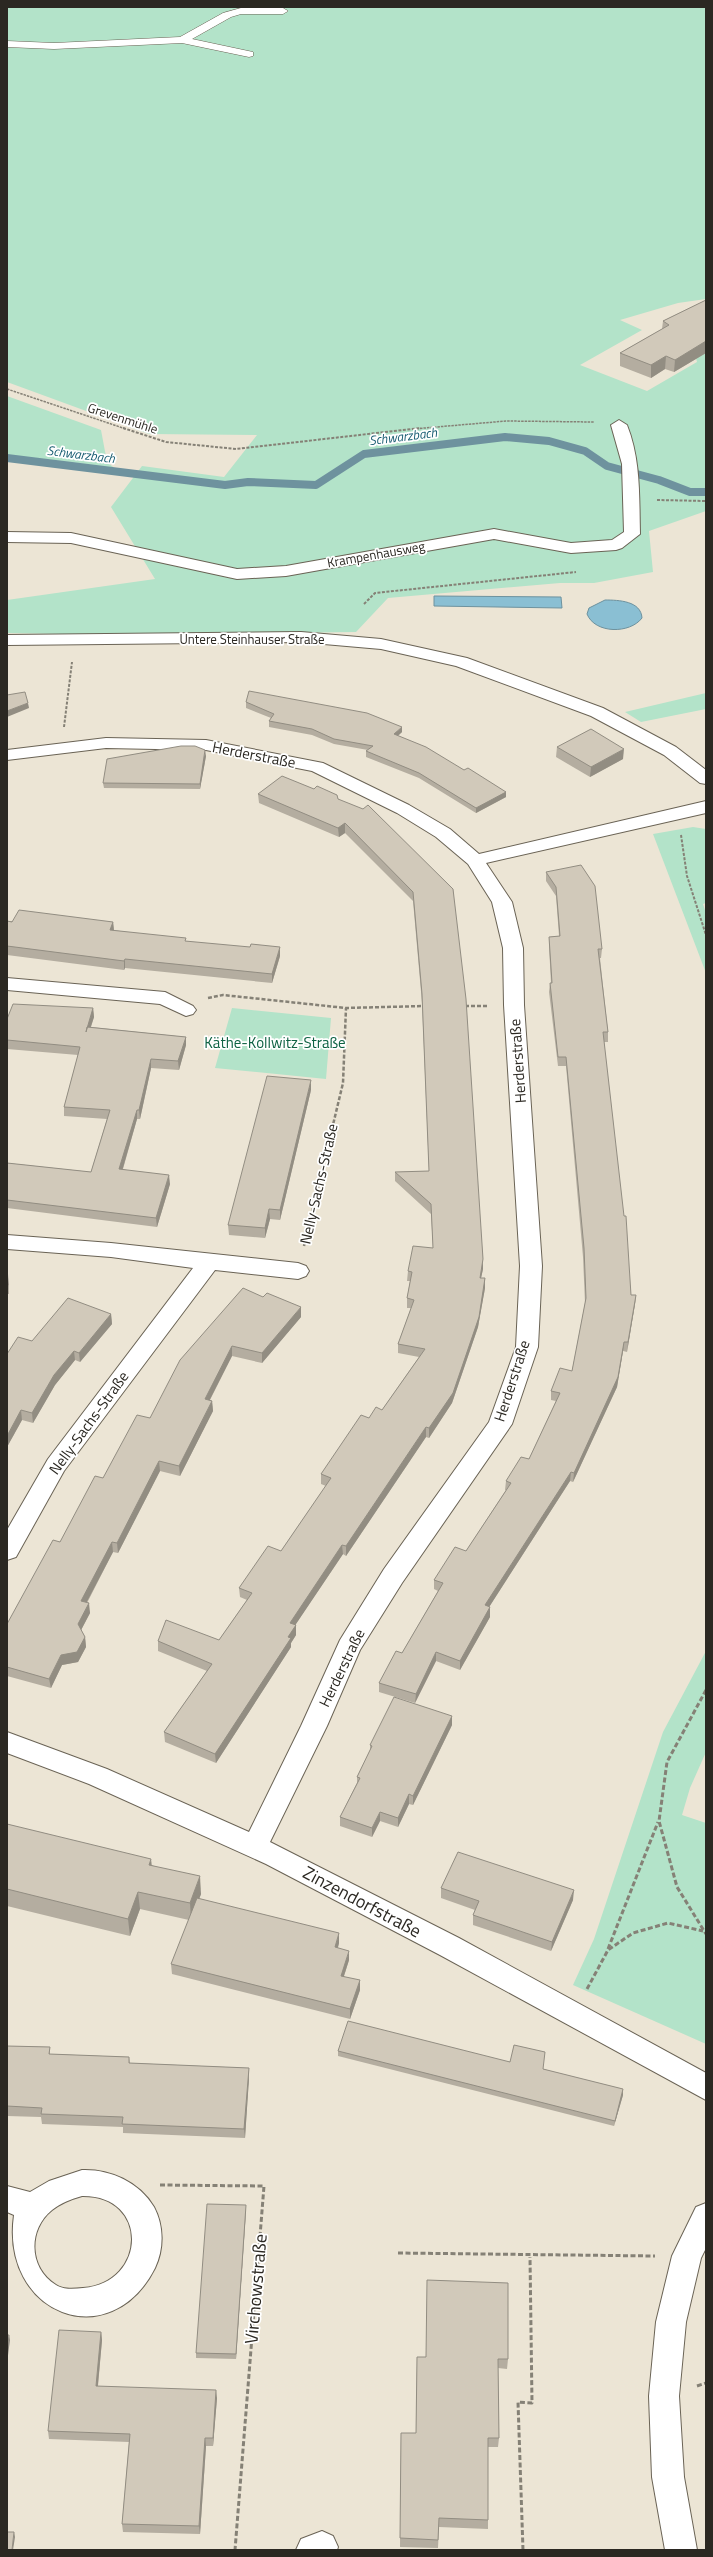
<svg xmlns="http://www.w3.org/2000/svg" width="713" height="2557" viewBox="0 0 713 2557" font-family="'Titillium Web',sans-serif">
<rect width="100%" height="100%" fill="#ece5d5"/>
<g fill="#b3e3c9">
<path d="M7 7H706V299L678 303 620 320 642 330 580 365 647 391 697 362 695 354H706V511L649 531 653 572 594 583H560L388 598 356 632 115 635 7 633V600L155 579 111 507 142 466 224 477 257 435 149 434 7 382Z"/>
<path d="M7 396 101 430 107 462 123 475 7 457Z"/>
<path d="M706 693V709L641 722 625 712Z"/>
<path d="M693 827 706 829V903L703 904 706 913V973L653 834Z"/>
<path d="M232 1008 331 1018 326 1079 215 1068Z"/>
<path d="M706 1651V1752L690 1788 682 1815 706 1823V2044L573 1985 594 1939 663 1732Z"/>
</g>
<g fill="#8abfd3" stroke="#6e929e">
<path d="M434 596 561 597 562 608 434 606Z"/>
<path d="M605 600C619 600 641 601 642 618 630 634 595 634 587 614L589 608Z"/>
</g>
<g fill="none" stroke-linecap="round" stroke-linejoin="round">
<path stroke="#6e929e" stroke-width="8" d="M7 458 225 485 248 482 316 485 364 454 505 437 549 441 585 451 607 466 659 480 690 492H706"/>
<g stroke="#6a6355" stroke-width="1">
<path id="lane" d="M241 8H283L288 11 283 14H241L231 17 192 39 253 52V56L249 57 182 43 54 49 7 47V41L54 43 180 37 223 13Z"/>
</g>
<g stroke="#6a6355" stroke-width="2">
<g id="street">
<path d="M619 420 627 425C641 460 639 497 640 534L622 548 616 550 571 553 494 539 286 576 237 579 71 543 7 542V532L71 533 237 569 286 566 494 529 571 543 612 540 624 532 622 464 611 425Z"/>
<path d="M301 632 381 639 467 658 603 708 676 747 706 770V784L700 783 664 755 591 716 456 666 381 649 301 642 7 645V635Z"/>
<path d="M106 738 206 740 323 763 409 805 450 829 479 854 706 801V813L486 863 512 902 523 948 524 1005 542 1266 538 1347 512 1424 402 1583 360 1650 327 1726 270 1842 459 1938 706 2073V2100L440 1955 266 1864 89 1784 7 1753V1732L107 1769 249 1832 301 1726 340 1640 384 1569 489 1422 516 1347 520 1266 504 1005 503 948 492 902 468 864 436 837 397 813 312 771 206 750 106 748 7 760V750Z"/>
<path d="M7 978 165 992 193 1006 196 1010 193 1014 186 1016 160 1004 7 990Z"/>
<path d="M7 1235 111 1243 298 1263 306 1266 309 1271 306 1276 298 1279 215 1270 64 1471 16 1557 7 1560V1530L48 1459 193 1268 111 1257 7 1249Z"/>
<path d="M82 2170C110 2169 139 2182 154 2207 164 2226 164 2249 155 2268 110 2357 0 2314 14 2215L7 2212V2186L30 2192 49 2181ZM82 2196C150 2195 147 2283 83 2288 74 2289 64 2290 56 2285 29 2269 27 2230 52 2210 61 2203 71 2199 82 2196Z"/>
<path d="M706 2203V2248L701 2258 686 2322 679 2396 684 2477 697 2550H665L652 2477 649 2396 656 2322 672 2256 696 2207Z"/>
<path d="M322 2531 333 2536 338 2547 337 2550H296L301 2539Z"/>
</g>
</g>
<g stroke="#858176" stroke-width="1.5" stroke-dasharray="2.5 1" stroke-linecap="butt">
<path d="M7 389 126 429"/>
<path d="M413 429 506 421 594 422"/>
</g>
<g stroke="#858176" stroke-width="2" stroke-dasharray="3 1.5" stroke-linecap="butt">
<path d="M123 428 166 442 236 449 421 428"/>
<path d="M657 500 706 501"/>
<path d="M364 604 375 593 576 572"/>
<path d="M64 727 72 662"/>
<path d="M681 835 687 876 706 935"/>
</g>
<g stroke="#858176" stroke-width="2.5" stroke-dasharray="4 2" stroke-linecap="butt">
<path d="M208 998 223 995 346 1008 424 1006"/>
<path d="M465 1006H488"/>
<path d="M304 1246 343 1083 346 1008"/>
</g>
<g stroke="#858176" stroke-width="3" stroke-dasharray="5 2.5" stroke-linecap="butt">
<path d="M706 1690 667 1762 659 1821 677 1887 706 1934"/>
<path d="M608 1949 658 1822"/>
<path d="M587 1989 608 1950 633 1933 668 1923 703 1931"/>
<path d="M160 2185 264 2186 235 2550"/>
<path d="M398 2253 655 2256"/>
<path d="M697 2386 706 2383"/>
<path d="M523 2550 518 2402 532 2403 530 2257"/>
</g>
<use href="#lane" fill="#fff" fill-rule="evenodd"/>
<use href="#street" fill="#fff" fill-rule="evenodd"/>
</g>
<g fill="#b4ada0">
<path d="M706 300V353L674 372 665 369 651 378 620 366V353L662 329 663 321Z"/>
<path d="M246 702 402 732 398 736 506 792V797L476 813 419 778 366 757V751L368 750 334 744 312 735 269 727V721L271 718 246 708Z"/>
<path d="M557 747 623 759 590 777 556 757Z"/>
<path d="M206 756 200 789 104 788 103 783Z"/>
<path d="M258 794 338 799 453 889 483 1259V1269L481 1278H485V1288L478 1327 452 1403 429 1438 426 1437 346 1556 343 1554 295 1625H296V1635L291 1643V1647L216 1763 165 1742 164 1732 207 1671 158 1651V1641L219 1640 247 1600 240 1597 239 1588 281 1551 326 1486 321 1484V1474L369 1418 382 1410 419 1357 398 1353V1344L411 1308H407V1298L410 1281H407L408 1271 433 1248 431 1214 395 1181V1172L429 1171 422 1003 413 901 345 833 339 837 259 803Z"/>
<path d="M546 872 602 949 601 958H600L608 1032V1042H604L631 1295H636L635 1304 627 1352 623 1351 617 1387 573 1482 570 1481 489 1607 490 1617 460 1670 436 1661 415 1703 379 1692V1683L402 1653 438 1591 434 1589V1580L466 1551 506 1490H505L506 1481 529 1459 556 1401 551 1400V1391L572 1371 585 1303 583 1257 566 1066H558L549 992 550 983H551L549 946V937L559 936 556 896 546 881Z"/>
<path d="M7 921 113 922 114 930 280 956 272 983 125 968 124 970 7 955Z"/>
<path d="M93 1008 94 1017 91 1027 186 1037V1045L179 1070 151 1068 140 1119H137L123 1169 170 1184 157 1227 7 1208V1163L91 1172 107 1119 64 1116V1107L78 1055 7 1049V1019Z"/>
<path d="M311 1090 280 1220 270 1219 265 1238 229 1235 228 1225Z"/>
<path d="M7 1266 9 1294H7Z"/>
<path d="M243 1288 301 1317 262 1363 232 1356 210 1400 212 1401 213 1411 180 1476 160 1471 118 1553 113 1552 87 1603 90 1613 81 1630 85 1637 86 1647 78 1662 62 1665 51 1688 7 1676V1624L60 1542 103 1478 150 1418Z"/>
<path d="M111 1314 112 1324 80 1362 75 1360 55 1385 33 1423 22 1420 7 1447V1354L32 1341Z"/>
<path d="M452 1716V1725L413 1805 409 1804 398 1827 380 1821 372 1837 340 1826V1817L357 1783V1777L370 1751V1745Z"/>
<path d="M7 1824 152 1865 201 1894 199 1899 339 1943 338 1948 349 1960 344 1976 360 1990 350 2019 172 1974 171 1964 189 1920 140 1909 130 1936 7 1906Z"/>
<path d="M441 1888 573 1900 551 1951 473 1925V1915L475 1910 441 1898Z"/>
<path d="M7 2046 50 2047V2054L129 2057 130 2063 249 2068V2078L245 2138 123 2133V2127L42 2124 41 2117 7 2116Z"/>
<path d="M338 2051 510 2062 544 2069 623 2095 614 2126 338 2056Z"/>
<path d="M246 2210 236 2359 196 2358V2353Z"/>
<path d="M101 2332 102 2340 98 2386 217 2398 213 2446H206L200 2534 123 2532 122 2524 129 2442 49 2439 48 2431Z"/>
<path d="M417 2357 508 2359 507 2369 498 2368 499 2438 498 2447H488V2529L439 2527 438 2548 400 2547 401 2433H416Z"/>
</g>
<g fill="#928d82">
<path d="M706 341V353L674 372 675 360Z"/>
<path d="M666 356 665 369 651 378V365Z"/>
<path d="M28 703 29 708 7 717V711Z"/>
<path d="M402 727V732L394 739V734Z"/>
<path d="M624 749 623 759 590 777 591 767Z"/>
<path d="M205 750 206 756 200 789V784Z"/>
<path d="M506 792V797L476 813V808Z"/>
<path d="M345 823V833L339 837 338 828Z"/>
<path d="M113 922 114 931 110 930Z"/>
<path d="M280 947V956L272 983V974Z"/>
<path d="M125 959V968L124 970V961Z"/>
<path d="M93 1008 94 1017 86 1041V1032Z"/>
<path d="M186 1037V1045L179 1070 178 1061Z"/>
<path d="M151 1059V1068L140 1119 139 1110Z"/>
<path d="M311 1080V1090L280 1220V1210Z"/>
<path d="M137 1110V1119L120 1178 119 1169Z"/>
<path d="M169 1175 170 1184 157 1227 156 1218Z"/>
<path d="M269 1209 270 1219 265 1238V1228Z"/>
<path d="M483 1259V1269L479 1287 480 1278Z"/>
<path d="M7 1266 8 1274 9 1294 8 1285Z"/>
<path d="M485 1278V1288L478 1327 452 1403 429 1438V1428Z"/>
<path d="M636 1295 635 1304 627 1352 628 1342Z"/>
<path d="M301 1307V1317L262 1363V1353Z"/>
<path d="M111 1314 112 1324 80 1362 79 1353Z"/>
<path d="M624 1342 623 1351 617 1387 573 1482 574 1473Z"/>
<path d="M232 1346V1356L205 1409V1399Z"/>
<path d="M74 1351 75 1360 55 1385 33 1423 32 1413 54 1375Z"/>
<path d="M212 1401 213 1411 180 1476 179 1466Z"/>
<path d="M21 1410 22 1420 7 1447V1436Z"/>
<path d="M426 1427V1437L346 1556V1546Z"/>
<path d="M159 1461 160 1471 118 1553 117 1543Z"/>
<path d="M571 1472 570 1481 484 1615 485 1605Z"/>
<path d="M112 1542 113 1552 82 1611 81 1601Z"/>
<path d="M342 1545 343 1554 290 1633V1623Z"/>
<path d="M89 1603 90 1613 79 1634 78 1624Z"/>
<path d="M490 1607V1617L460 1670V1661Z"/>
<path d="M296 1625V1635L291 1643V1647L216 1763 215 1754 288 1637Z"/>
<path d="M85 1637 86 1647 78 1662 62 1665 51 1688 49 1679 61 1655Z"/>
<path d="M436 1652V1661L415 1703 416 1694Z"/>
<path d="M452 1716V1725L413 1805V1796Z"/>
<path d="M409 1794V1804L398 1827V1818Z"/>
<path d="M380 1812V1821L372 1837V1828Z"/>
<path d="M151 1859 153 1876 149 1865Z"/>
<path d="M200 1876 201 1894 191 1920 190 1903Z"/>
<path d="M574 1890 573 1900 551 1951 552 1942Z"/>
<path d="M138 1892 140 1909 130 1936 128 1919Z"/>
<path d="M339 1933V1943L335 1957V1947Z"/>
<path d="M349 1951V1960L341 1985V1976Z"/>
<path d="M360 1980V1990L350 2019V2009Z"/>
<path d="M249 2068V2078L245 2138 244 2129Z"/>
<path d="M623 2089V2095L614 2126 615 2121Z"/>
<path d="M246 2205V2210L236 2359V2354Z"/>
<path d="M101 2332 102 2340 97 2394 96 2386Z"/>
<path d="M9 2335 10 2340 7 2363V2351Z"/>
<path d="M216 2390 217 2398 213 2446V2438Z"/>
<path d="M205 2438 206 2446 200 2534 199 2526Z"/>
<path d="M14 2532 15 2537 13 2550H12Z"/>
</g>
<g fill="#d1c9ba" stroke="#928d82">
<path d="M706 300V341L675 360 666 356 651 365 620 353 669 325 663 321Z"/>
<path d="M249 691 367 713 402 727 394 734 426 747 464 770 468 768 506 792 476 808 419 773 366 751 373 746 334 739 312 729 269 721 274 714 246 702Z"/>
<path d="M25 692 28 703 7 711V695Z"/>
<path d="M591 729 624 749 591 767 557 747Z"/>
<path d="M181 746H195L205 750 200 784 103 783 107 759Z"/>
<path d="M282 776 314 789 317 786 337 795 338 799 363 809 368 805 453 889 466 999 483 1259 480 1278H485L479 1317 453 1393 429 1428 426 1427 346 1546 342 1545 290 1623 296 1625 288 1637 291 1638 215 1754 164 1732 212 1664 158 1641 166 1620 219 1640 252 1593 239 1588 268 1546 281 1551 331 1478 321 1474 361 1415 369 1418 376 1407 382 1410 425 1349 398 1344 414 1300 407 1298 412 1272 408 1271 413 1246 433 1248 431 1204 395 1172 429 1171 422 994 413 892 345 823 338 828 258 794Z"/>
<path d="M581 865 595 886 602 949H598L608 1032H603L624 1216H626L631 1295H636L628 1342H624L618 1377 574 1473 571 1472 485 1605 490 1607 460 1661 436 1652 416 1694 379 1683 396 1651 402 1653 443 1583 434 1580 455 1547 466 1551 511 1483 506 1481 521 1457 529 1459 560 1393 551 1391 560 1368 572 1371 586 1298 584 1248 566 1057H558L550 983H552L549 937 560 936 556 887 546 872Z"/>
<path d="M19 910 113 922 110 930 186 938 185 941 250 947 251 944 280 947 272 974 125 959 124 961 7 946V921L12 922Z"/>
<path d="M13 1004 93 1008 86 1032 87 1027 186 1037 178 1061 151 1059 139 1110H137L119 1169 169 1175 156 1218 7 1200V1163L91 1172 110 1110 64 1107 80 1047 7 1040V1019Z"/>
<path d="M267 1076 311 1080 280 1210 269 1209 265 1228 228 1225Z"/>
<path d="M7 1267 8 1285H7Z"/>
<path d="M243 1288 263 1297 267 1293 301 1307 262 1353 232 1346 205 1399 212 1401 179 1466 159 1461 117 1543 112 1542 81 1601 89 1603 78 1624 85 1637 77 1652 61 1655 49 1679 7 1667V1624L53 1540 60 1542 95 1476 103 1478 137 1415 150 1418 180 1360Z"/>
<path d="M68 1298 111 1314 79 1353 74 1351 54 1375 32 1413 21 1410 7 1436V1354L18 1337 32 1341Z"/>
<path d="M394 1697 452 1716 413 1796 409 1794 398 1818 380 1812 372 1828 340 1817 360 1778 357 1777 372 1746 370 1745Z"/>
<path d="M7 1824 151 1859 149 1865 200 1876 190 1903 138 1892 128 1919 7 1889Z"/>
<path d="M458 1852 574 1890 552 1942 473 1915 479 1901 441 1888Z"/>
<path d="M197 1898 339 1933 335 1947 349 1951 341 1976 360 1980 350 2009 171 1964Z"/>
<path d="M348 2021 510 2062 514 2045 545 2052 543 2069 623 2089 615 2121 338 2051Z"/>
<path d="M7 2046 50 2047 49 2054 129 2057V2063L249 2068 244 2129 122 2124 123 2117 41 2114 42 2108 7 2106Z"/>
<path d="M207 2204 246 2205 236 2354 196 2353Z"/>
<path d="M427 2280 508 2283V2359H498L499 2438H488V2520L439 2518 438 2540 400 2538 401 2433H416L417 2357H426Z"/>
<path d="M59 2330 101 2332 96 2386 216 2390 213 2438H205L199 2526 122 2524 130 2434 48 2431Z"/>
<path d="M7 2335H9L7 2351Z"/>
<path d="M7 2532H14L12 2550H7Z"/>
</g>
<g text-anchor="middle" stroke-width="3.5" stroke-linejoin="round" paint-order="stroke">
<g font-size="13" fill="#2b2822" stroke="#fff">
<text transform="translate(123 418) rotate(18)" y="5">Grevenmühle</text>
<text transform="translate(376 554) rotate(-10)" y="5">Krampenhausweg</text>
<text x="252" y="644">Untere Steinhauser Straße</text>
</g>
<g font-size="13" font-style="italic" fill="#175c71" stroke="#fff">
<text transform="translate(403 436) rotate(-7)" y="5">Schwarzbach</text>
<text transform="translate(81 454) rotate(7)" y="5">Schwarzbach</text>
</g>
<g font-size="15" fill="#2b2822" stroke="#fff">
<text transform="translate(254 755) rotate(11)" y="5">Herderstraße</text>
<text transform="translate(518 1061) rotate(-94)" y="5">Herderstraße</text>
<text transform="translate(319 1184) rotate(-77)" y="5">Nelly-Sachs-Straße</text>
<text transform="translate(512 1381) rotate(-72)" y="5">Herderstraße</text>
<text transform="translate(89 1423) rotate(-54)" y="5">Nelly-Sachs-Straße</text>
<text transform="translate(342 1668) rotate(-64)" y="5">Herderstraße</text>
</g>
<g font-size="15" fill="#0e6243" stroke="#fff">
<text x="275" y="1048">Käthe-Kollwitz-Straße</text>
</g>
<g font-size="18" fill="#2b2822" stroke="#fff">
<text transform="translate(362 1902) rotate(28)" y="6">Zinzendorfstraße</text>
<text transform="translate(256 2289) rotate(-85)" y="6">Virchowstraße</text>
</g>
</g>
<rect width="713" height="2557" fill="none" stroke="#2b2822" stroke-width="16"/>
</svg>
